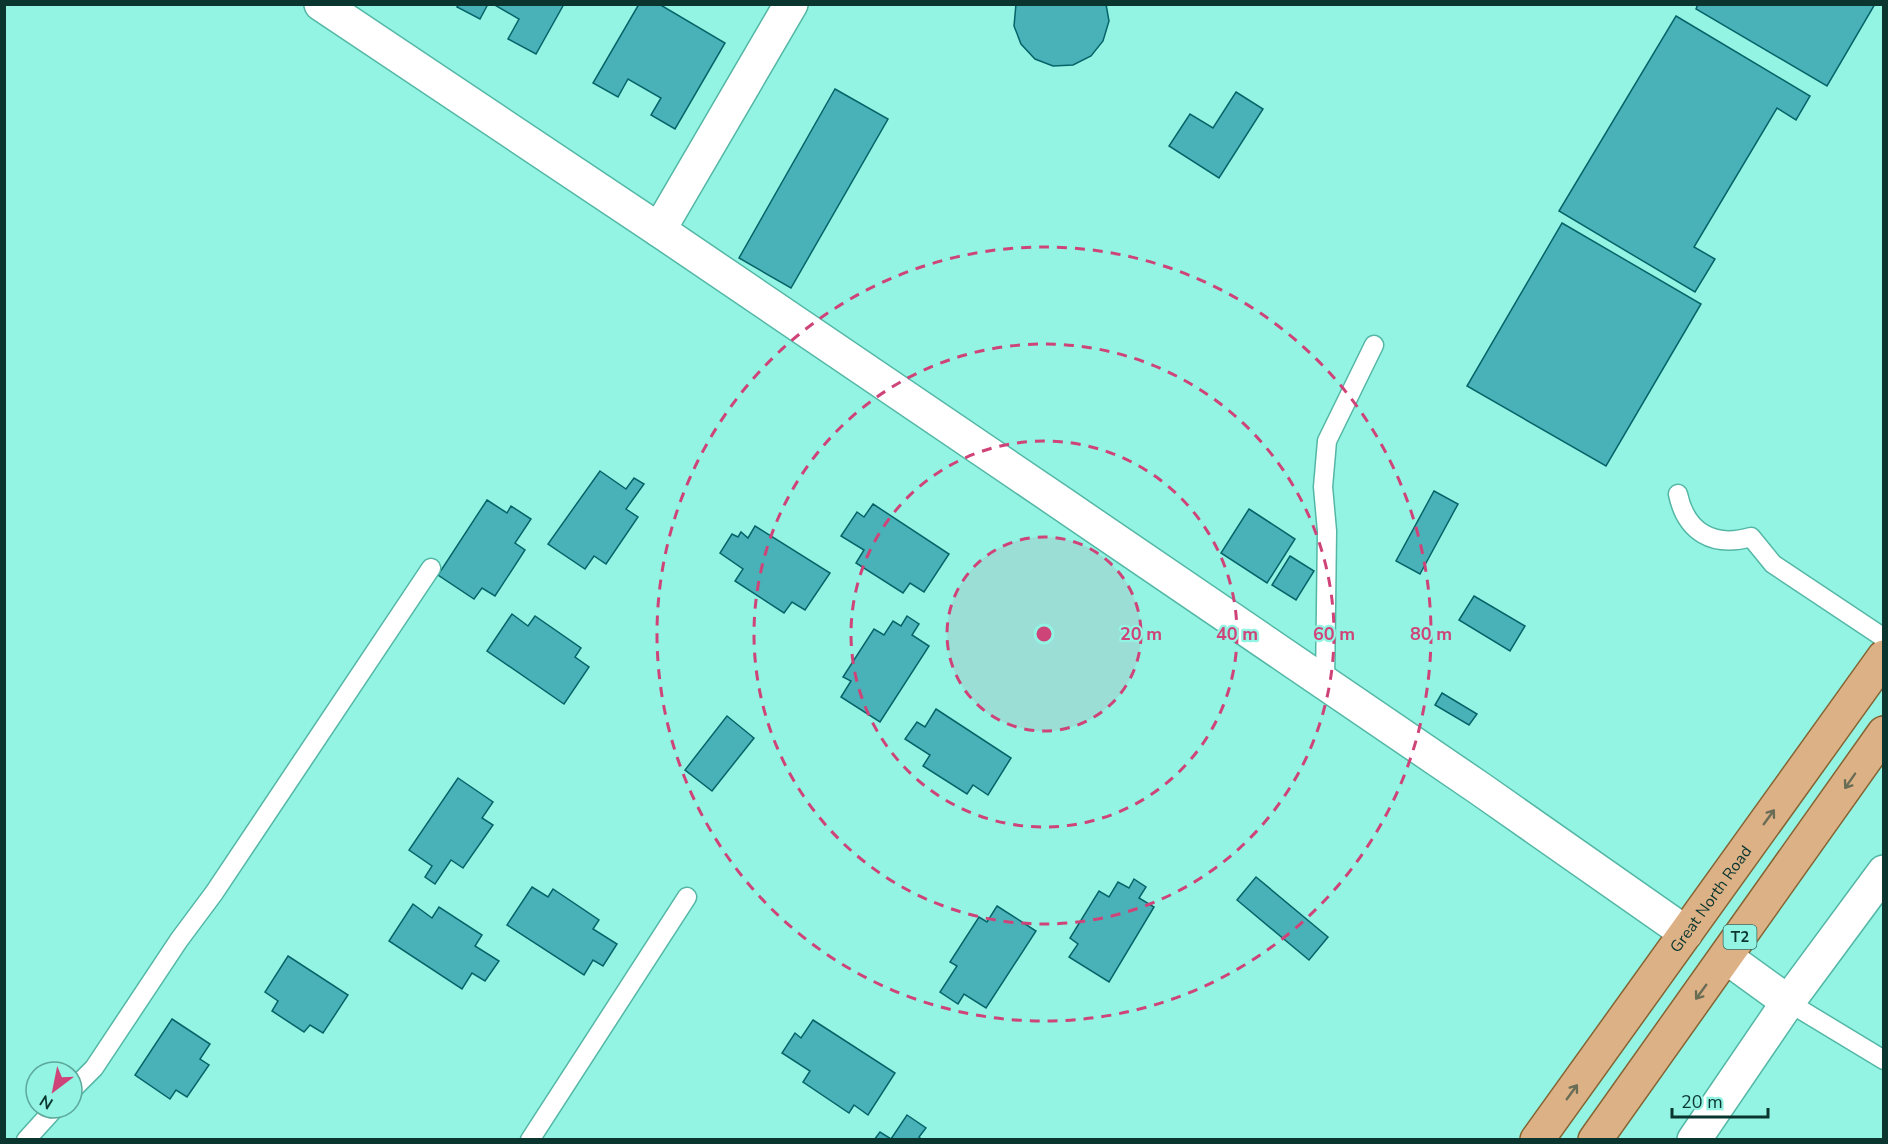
<svg xmlns="http://www.w3.org/2000/svg" width="1888" height="1144" viewBox="0 0 1888 1144" font-family="'Nunito Sans',sans-serif">
<rect width="100%" height="100%" fill="#93f4e3"/>
<g fill="#49b2b8" stroke="#066469" stroke-width="1.5">
<path d="M459 4H488L480 19 457 7Z"/>
<path d="M493 4H564L536 54 508 39 519 19Z"/>
<path d="M639 4H659L725 43 675 129 651 115 661 98 628 79 618 97 593 83Z"/>
<path d="M1016 4H1106L1109 21 1103 41 1091 56 1073 65 1053 66 1035 59 1021 44 1014 26Z"/>
<path d="M1698 4H1875L1827 86 1696 9Z"/>
<path d="M1676 16 1810 96 1796 120 1777 108 1694 247 1715 259 1695 292 1559 211Z"/>
<path d="M835 89 888 119 791 288 739 258Z"/>
<path d="M1236 92 1263 109 1219 178 1169 146 1190 114 1213 128Z"/>
<path d="M1562 223 1701 304 1606 466 1467 386Z"/>
<path d="M600 471 626 489 634 478 644 484 626 509 638 517 606 564 594 556 585 569 548 544Z"/>
<path d="M1434 491 1458 504 1420 574 1396 561Z"/>
<path d="M487 500 507 513 511 506 531 519 515 543 525 550 495 596 482 588 474 599 438 575Z"/>
<path d="M873 504 949 554 924 592 910 583 903 593 856 563 864 550 841 536 857 512 864 517Z"/>
<path d="M1249 509 1295 539 1267 583 1221 553Z"/>
<path d="M755 526 830 573 805 610 792 602 784 613 735 581 743 569 720 553 732 534 738 537 741 532 748 538Z"/>
<path d="M1290 556 1314 571 1296 600 1272 585Z"/>
<path d="M1474 596 1525 626 1510 651 1459 620Z"/>
<path d="M512 614 528 626 535 616 581 648 575 657 589 667 564 704 487 651Z"/>
<path d="M907 616 919 624 912 635 929 646 880 722 841 697 851 681 843 677 874 629 884 635 893 621 901 626Z"/>
<path d="M1442 693 1477 714 1469 725 1435 705Z"/>
<path d="M936 709 1011 758 988 795 973 785 967 794 923 766 930 755 905 739 917 722 925 727Z"/>
<path d="M727 716 754 738 712 791 685 770Z"/>
<path d="M458 778 493 802 482 818 493 825 463 868 451 860 435 884 425 877 432 866 409 850Z"/>
<path d="M1256 877 1328 937 1309 960 1237 900Z"/>
<path d="M1134 879 1146 887 1139 898 1154 907 1109 982 1069 957 1078 944 1070 938 1099 891 1109 897 1118 882 1129 888Z"/>
<path d="M532 887 548 897 553 889 599 920 593 929 617 944 603 966 593 960 584 975 507 925Z"/>
<path d="M413 904 432 918 439 907 482 935 475 946 499 961 485 981 472 973 462 989 389 941Z"/>
<path d="M997 906 1036 931 986 1008 964 994 958 1004 940 992 957 966 950 962 979 917 987 922Z"/>
<path d="M288 956 348 995 323 1033 310 1025 304 1032 272 1011 278 1001 265 992Z"/>
<path d="M172 1019 210 1044 200 1059 209 1065 187 1097 176 1090 170 1099 135 1075Z"/>
<path d="M813 1020 895 1073 868 1115 854 1105 849 1113 803 1082 810 1071 782 1053 795 1033 801 1038Z"/>
<path d="M907 1115 926 1128 919 1137 922 1140H874L880 1132 891 1139Z"/>
</g>
<g fill="none" stroke-linecap="round" stroke-linejoin="round">
<g stroke="#54b7a6" stroke-width="21">
<g id="service">
<path d="M1678 494C1686 532 1713 548 1751 537L1773 564 1884 638"/>
<path d="M1325 683 1327 531 1323 487 1327 441 1374 345"/>
<path d="M1788 1002 1884 1060"/>
<path d="M72 1090 94 1068 179 940 214 893 431 568"/>
<path d="M26 1140 55 1108"/>
<path d="M530 1140 687 897"/>
</g>
</g>
<g stroke="#54b7a6" stroke-width="36">
<g id="minor">
<path d="M321 4 659 230 1064 505 1479 788 1686 933"/>
<path d="M659 230 791 4"/>
<path d="M1726 957 1788 1002"/>
<path d="M1694 1140 1788 1002 1884 872"/>
</g>
</g>
<g stroke="#856433" stroke-width="36">
<g id="primary">
<path id="s1" d="M1537 1140 1884 657"/>
<path d="M1595 1140 1884 733"/>
</g>
</g>
<use href="#service" stroke="#fff" stroke-width="18"/>
<use href="#minor" stroke="#fff" stroke-width="33"/>
<use href="#primary" stroke="#ddb186" stroke-width="33"/>
</g>
<defs><path id="oneway-shaft" d="M-6 0H5M1.5-3L5.5 0L1.5 3" fill="none" stroke-width="1.6" stroke-linecap="round" stroke-linejoin="round" transform="scale(1.5)"/></defs>
<g stroke="#696d56">
<use href="#oneway-shaft" transform="translate(1850 781) rotate(125)"/>
<use href="#oneway-shaft" transform="translate(1769 817) rotate(-54)"/>
<use href="#oneway-shaft" transform="translate(1701 992) rotate(126)"/>
<use href="#oneway-shaft" transform="translate(1572 1092) rotate(-54)"/>
</g>
<circle cx="1044" cy="634" r="97" fill="#cf4478" fill-opacity=".12"/>
<g fill="none" stroke="#cf4478" stroke-width="3" stroke-dasharray="10 8">
<circle cx="1044" cy="634" r="97"/>
<circle cx="1044" cy="634" r="193"/>
<circle cx="1044" cy="634" r="290"/>
<circle cx="1044" cy="634" r="387"/>
</g>
<g text-anchor="middle" stroke-width="4.5" stroke-linejoin="round" paint-order="stroke">
<rect fill="#93f4e3" stroke="#336f65" stroke-width="1.5" x="1723.5" y="925" width="33" height="24" rx="4.5"/>
<g font-size="15" font-weight="bold" fill="#0a362f">
<text x="1740" y="942">T2</text>
</g>
<g font-size="16" fill="#0a362f" stroke="#93f4e3">
<text dy="6" stroke="none"><textPath href="#s1" startOffset="297">Great North Road</textPath></text>
</g>
</g>
<circle cx="1044" cy="634" r="9" fill="#cf4478" stroke="#93f4e3" stroke-width="3"/>
<g font-size="18" text-anchor="middle" font-weight="bold" fill="#cf4478" stroke="#93f4e3" stroke-width="4.5" stroke-linejoin="round" paint-order="stroke">
<text x="1141" y="640">20 m</text>
<text x="1237" y="640">40 m</text>
<text x="1334" y="640">60 m</text>
<text x="1431" y="640">80 m</text>
</g>
<rect width="1888" height="1144" fill="none" stroke="#0a362f" stroke-width="12"/>
<g transform="translate(54 1090) rotate(212)"><circle r="28" fill="#93f4e3" stroke="#5ca89b" stroke-width="1.5"/>
<path d="M0-4.5L10 22L0 15L-10 22Z" fill="#cf4478"/>
<text y="-9" font-size="16" font-weight="bold" text-anchor="middle" fill="#0a362f">N</text>
</g>
<path d="M1672 1108v9h96v-9" fill="none" stroke="#0a362f" stroke-width="3"/>
<text x="1681" y="1108" font-size="18" fill="#0a362f" stroke="#93f4e3" stroke-width="4.5" paint-order="stroke">20 m</text>
</svg>
